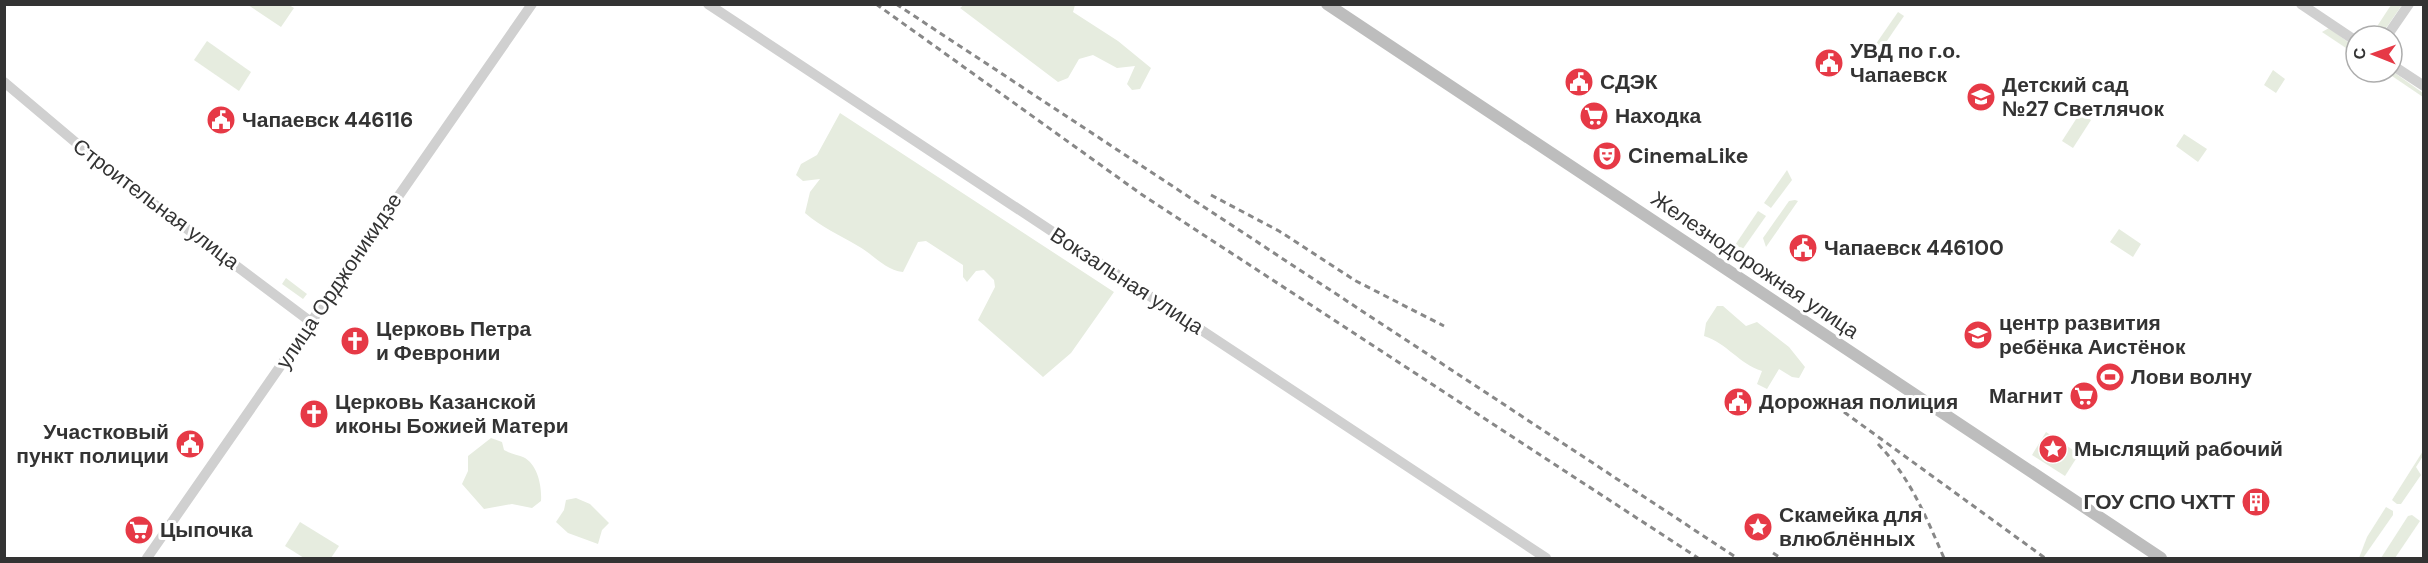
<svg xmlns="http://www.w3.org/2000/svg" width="2428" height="563" viewBox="0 0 2428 563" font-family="'DM Sans',sans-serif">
<rect width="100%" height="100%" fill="#fff"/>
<g fill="#e6ecdf">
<path d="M965 4 1075 5 1073 12 1118 41 1151 68 1140 89 1132 90 1127 84 1135 66 1117 68 1093 55 1079 59 1068 78 1058 82 960 8Z"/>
<path d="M248 5H289L294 8 281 27Z"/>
<path d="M2391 5H2402L2384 31 2376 34 2374 31Z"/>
<path d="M1898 12 1904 16 1880 51H1871Z"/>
<path d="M2329 28 2356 48 2355 54 2322 32Z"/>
<path d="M207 41 251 72 239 91 194 60Z"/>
<path d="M2273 70 2285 79 2276 93 2264 85Z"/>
<path d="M2392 71 2423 93V97L2389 74Z"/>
<path d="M840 113 1114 292 1071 353 1043 377 978 320 995 287 994 280 984 270 976 271 967 282 963 277V265L926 241 918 242 903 272C885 270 874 255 858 246 840 235 821 227 805 213L810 192 820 179 803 181 796 175 801 164 817 155Z"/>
<path d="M2080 113 2091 120 2073 148 2062 141Z"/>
<path d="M2184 134 2207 149 2198 162 2176 146Z"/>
<path d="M1787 170 1792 180 1771 208 1764 203Z"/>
<path d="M1795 200 1798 201 1766 247 1763 238 1789 201Z"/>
<path d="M1758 211 1766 216 1740 253 1733 256 1729 254Z"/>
<path d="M2119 229 2141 244 2133 257 2110 242Z"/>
<path d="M286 278 307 294 303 299 282 284Z"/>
<path d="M1717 306H1723L1746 326 1757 322 1789 347 1805 367 1799 378 1792 377 1779 369 1767 389 1757 384 1762 371C1739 364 1727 343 1704 336L1706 323Z"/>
<path d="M2046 432 2079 454 2065 476 2032 455Z"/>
<path d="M491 438 502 442 504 450C511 454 517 455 523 457 538 464 542 487 541 501L532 508 512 504 484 509 462 484 468 471V456Z"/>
<path d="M2423 451V456L2416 467 2421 475 2401 504H2397L2392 500Z"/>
<path d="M576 498 590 504 609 523 602 530 598 544 568 533 556 522 564 510 566 500Z"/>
<path d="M2386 507 2393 511V515L2363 558H2359L2367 537Z"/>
<path d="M2412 515 2420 521 2395 558H2381L2408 516Z"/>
<path d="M300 522 339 546 331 558H304L285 546Z"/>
</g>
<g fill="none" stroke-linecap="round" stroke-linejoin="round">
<g stroke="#d0d0d0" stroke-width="10">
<path d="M708 4 1546 558"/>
<path d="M2301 4 2356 41"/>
<path d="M2387 36 2409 4"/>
<path d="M2392 65 2424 86"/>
<path d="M4 82 106 168 311 322"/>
<path d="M147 558 532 4"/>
</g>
<path stroke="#bdbdbd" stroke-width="12" d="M1327 4 2161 558"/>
<g stroke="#888" stroke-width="3" stroke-dasharray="6 4.5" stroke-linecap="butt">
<path d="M876 4 1141 194 1698 558"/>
<path d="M896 4 1737 558"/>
<path d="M1211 195 1279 231 1356 281 1444 326"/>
<path d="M1844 412 2045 558"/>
<path d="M1878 444C1910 477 1926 517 1944 558"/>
<path d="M1773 553 1781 558"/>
</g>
</g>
<defs>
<g id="civic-disc" transform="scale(1.5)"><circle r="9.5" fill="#e63946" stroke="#fff"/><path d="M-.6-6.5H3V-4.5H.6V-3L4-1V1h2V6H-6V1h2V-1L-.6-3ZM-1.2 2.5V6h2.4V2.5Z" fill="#fff"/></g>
<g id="school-disc" transform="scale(1.5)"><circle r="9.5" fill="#e63946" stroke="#fff"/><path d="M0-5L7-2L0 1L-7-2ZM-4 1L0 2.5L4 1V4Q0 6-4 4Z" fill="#fff"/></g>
<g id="supermarket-disc" transform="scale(1.5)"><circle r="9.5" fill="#e63946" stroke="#fff"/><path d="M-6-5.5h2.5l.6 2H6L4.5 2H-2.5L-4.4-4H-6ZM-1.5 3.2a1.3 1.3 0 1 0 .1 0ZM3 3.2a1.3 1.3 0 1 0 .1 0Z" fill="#fff"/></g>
<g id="theatre-disc" transform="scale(1.5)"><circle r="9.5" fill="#e63946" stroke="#fff"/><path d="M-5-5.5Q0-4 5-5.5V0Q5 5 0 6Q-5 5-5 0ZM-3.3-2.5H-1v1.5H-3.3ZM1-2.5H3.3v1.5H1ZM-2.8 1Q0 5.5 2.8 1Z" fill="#fff"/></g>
<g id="church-disc" transform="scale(1.5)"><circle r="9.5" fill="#e63946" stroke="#fff"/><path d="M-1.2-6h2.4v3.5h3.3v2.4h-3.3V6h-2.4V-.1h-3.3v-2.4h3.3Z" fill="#fff"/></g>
<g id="stadium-disc" transform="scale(1.5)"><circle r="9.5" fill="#e63946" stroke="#fff"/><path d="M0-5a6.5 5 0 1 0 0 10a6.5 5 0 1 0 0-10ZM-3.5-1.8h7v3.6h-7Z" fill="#fff"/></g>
<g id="sight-disc" transform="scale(1.5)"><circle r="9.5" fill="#e63946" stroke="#fff"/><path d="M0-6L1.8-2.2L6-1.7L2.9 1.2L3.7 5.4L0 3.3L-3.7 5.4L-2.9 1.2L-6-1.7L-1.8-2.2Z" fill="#fff"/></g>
<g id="building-disc" transform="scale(1.5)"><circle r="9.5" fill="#e63946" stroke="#fff"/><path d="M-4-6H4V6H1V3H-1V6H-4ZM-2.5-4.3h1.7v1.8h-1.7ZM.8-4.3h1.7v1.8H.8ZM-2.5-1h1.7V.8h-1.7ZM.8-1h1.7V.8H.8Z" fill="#fff"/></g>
</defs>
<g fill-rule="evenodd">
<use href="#civic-disc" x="1829" y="63"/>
<use href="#civic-disc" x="1579" y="82"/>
<use href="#school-disc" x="1981" y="97"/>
<use href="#supermarket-disc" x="1594" y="116"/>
<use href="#civic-disc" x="221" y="120"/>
<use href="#theatre-disc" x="1607" y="156"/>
<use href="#civic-disc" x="1803" y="248"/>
<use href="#school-disc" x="1978" y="335"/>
<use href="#church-disc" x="355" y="341"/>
<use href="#stadium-disc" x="2110" y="377"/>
<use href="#supermarket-disc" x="2084" y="396"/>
<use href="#civic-disc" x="1738" y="402"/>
<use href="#church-disc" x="314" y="414"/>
<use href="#civic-disc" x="190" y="444"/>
<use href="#sight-disc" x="2053" y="449"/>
<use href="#building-disc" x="2256" y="502"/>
<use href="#sight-disc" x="1758" y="527"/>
<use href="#supermarket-disc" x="139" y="530"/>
</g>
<g text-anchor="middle" stroke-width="6" stroke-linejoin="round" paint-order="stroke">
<g font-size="21" font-weight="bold" fill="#333" stroke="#fff" text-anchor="start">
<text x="1850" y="58">УВД по г.о.<tspan x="1850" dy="24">Чапаевск</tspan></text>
<text x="1600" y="89">СДЭК</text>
<text x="2002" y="92">Детский сад<tspan x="2002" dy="24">№27 Светлячок</tspan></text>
<text x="1615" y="123">Находка</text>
<text x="242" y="127">Чапаевск 446116</text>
<text x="1628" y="163">CinemaLike</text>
<text x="1824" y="255">Чапаевск 446100</text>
<text x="1999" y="330">центр развития<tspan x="1999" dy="24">ребёнка Аистёнок</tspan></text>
<text x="376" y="336">Церковь Петра<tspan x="376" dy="24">и Февронии</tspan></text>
<text x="2131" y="384">Лови волну</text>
<text x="2063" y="403" text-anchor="end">Магнит</text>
<text x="335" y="409">Церковь Казанской<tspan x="335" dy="24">иконы Божией Матери</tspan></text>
<text x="1759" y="409">Дорожная полиция</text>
<text x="169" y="439" text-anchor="end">Участковый<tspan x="169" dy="24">пункт полиции</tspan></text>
<text x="2074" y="456">Мыслящий рабочий</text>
<text x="2235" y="509" text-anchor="end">ГОУ СПО ЧХТТ</text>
<text x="1779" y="522">Скамейка для<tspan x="1779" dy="24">влюблённых</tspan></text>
<text x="160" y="537">Цыпочка</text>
</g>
<g font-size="21" fill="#333" stroke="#fff">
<text transform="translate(156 204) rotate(37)" y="7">Строительная улица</text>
<text transform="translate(1755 265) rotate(34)" y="7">Железнодорожная улица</text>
<text transform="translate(339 281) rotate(-56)" y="7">улица Орджоникидзе</text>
<text transform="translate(1127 281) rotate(33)" y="7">Вокзальная улица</text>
</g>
</g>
<rect width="2428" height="563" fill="none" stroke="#333333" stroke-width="12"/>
<g transform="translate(2374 54) rotate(271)"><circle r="28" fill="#ffffff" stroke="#adadad" stroke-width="1.5"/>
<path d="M0-4.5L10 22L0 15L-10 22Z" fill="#e63946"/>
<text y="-9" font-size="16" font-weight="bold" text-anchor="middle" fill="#333333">С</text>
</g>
</svg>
